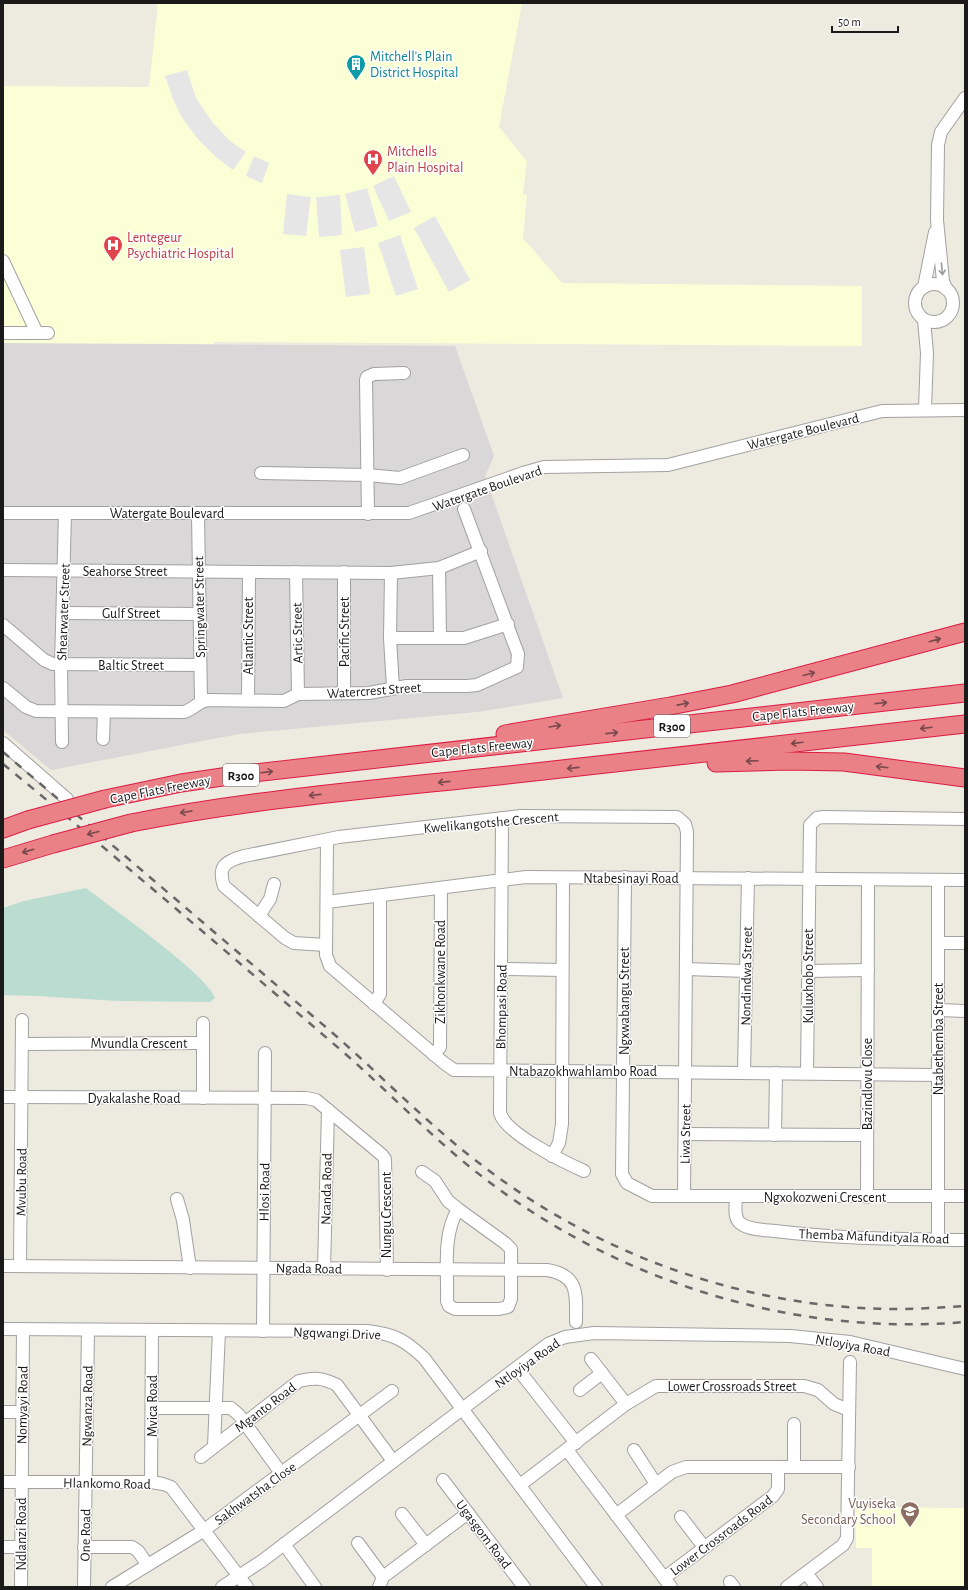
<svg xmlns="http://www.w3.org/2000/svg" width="968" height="1590" viewBox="0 0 968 1590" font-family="'Alegreya Sans',sans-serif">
<rect width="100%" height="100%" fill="#edeadf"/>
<path fill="#d9d7d7" d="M3 343 455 346 494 456 485 476 563 698 477 712 239 734 51 770 3 730Z"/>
<g fill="#faffd6">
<path d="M158 3H522L499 127 527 161 523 194 527 195 523 238 562 283 862 286V346L214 342V344L3 343V86L149 87Z"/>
<path d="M855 1507 965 1508V1587H872V1548H856Z"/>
</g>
<path fill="#bbdcd1" d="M86 888C110 907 207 974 215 998L210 1002 118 1001 38 996 3 995V908L24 901Z"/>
<g fill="#e6e6e6">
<path d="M187 70 196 98 213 123 230 141 246 152 233 170 217 158 197 138 181 116 173 99 165 76Z"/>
<path d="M254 156 269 163 262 183 246 176Z"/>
<path d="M394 176 411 212 389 221 373 186Z"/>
<path d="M367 188 378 226 355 232 345 194Z"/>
<path d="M287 194 311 197 306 236 283 234Z"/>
<path d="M340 195 342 235 319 237 316 197Z"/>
<path d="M435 216 470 280 449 292 414 228Z"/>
<path d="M400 235 418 289 396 296 378 243Z"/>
<path d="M364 247 370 294 346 297 340 250Z"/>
</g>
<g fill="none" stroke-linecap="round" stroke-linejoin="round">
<g stroke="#a1a1a1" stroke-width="14">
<g id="minor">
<path d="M3 261 37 333"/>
<circle cx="934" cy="303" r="19"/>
<path d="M924 287 935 232"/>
<path d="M946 289 943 281 937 220 938 145 941 132 965 98"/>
<path d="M924 320 927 353 925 409"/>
<path d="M3 333H48"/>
<path d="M261 473 367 475 400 478 463 455"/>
<path d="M3 513H409L523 473 544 467 668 465 882 411 965 410"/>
<path d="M198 514 201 701"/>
<path d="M368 514 366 380 367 377 374 374 404 373"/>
<path d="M439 568 440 638"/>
<path d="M3 570 391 573 439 568 481 551"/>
<path d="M296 572 298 694"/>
<path d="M344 572V693"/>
<path d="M391 573 390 638 393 688"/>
<path d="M63 613 200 614"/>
<path d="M3 625 44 660 53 664 200 665"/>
<path d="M390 638H464L508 624"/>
<path d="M3 688 26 707 36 711 184 712C194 709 199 701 208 700L284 701 298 694 369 693 407 686H467L477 685 517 667 518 654 464 509"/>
<path d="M248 700 249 572"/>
<path d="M103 739 104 712"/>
<path d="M62 742 61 665 65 513"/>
<path d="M3 743 67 799"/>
<path d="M502 818 500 1113C506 1134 564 1162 584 1171"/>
<path d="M327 840 326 955 330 966 444 1063 454 1070 938 1075"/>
<path d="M625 877 622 1174 627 1183 652 1196H965"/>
<path d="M327 902 526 877 965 880"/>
<path d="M259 916 270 899 274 884"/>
<path d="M938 943H965"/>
<path d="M326 945 294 943 285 938 224 886C217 866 226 861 244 856L339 837 521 816 677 817 685 824 687 832 684 1196"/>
<path d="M502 969 562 970"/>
<path d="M686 969 746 971"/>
<path d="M808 971 868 970"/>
<path d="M374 1004 380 994V896"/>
<path d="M939 1010 965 1011"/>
<path d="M22 1044 202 1043"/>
<path d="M434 1055 440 1047 441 888"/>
<path d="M744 1073 748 878"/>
<path d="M807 1073 810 825 817 818 823 817 965 819"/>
<path d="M3 1097 306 1098 316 1100 382 1155 385 1159 387 1270"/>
<path d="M203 1098V1023"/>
<path d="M685 1134 867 1135"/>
<path d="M775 1135 776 1073"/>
<path d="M552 1156 559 1143 562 1124 563 878"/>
<path d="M422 1172 435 1181 448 1201 458 1209 505 1243 511 1249V1299L508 1307 499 1309H455L449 1306 447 1301C448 1271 442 1236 458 1209"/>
<path d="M736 1197C736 1205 733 1217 740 1223 748 1230 765 1230 775 1231 839 1239 901 1239 965 1240"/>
<path d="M867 1197 868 880"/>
<path d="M177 1199 183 1220 190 1268"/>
<path d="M938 1239V881"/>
<path d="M3 1266 547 1270C580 1275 576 1296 576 1322"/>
<path d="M20 1266 22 1020"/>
<path d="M324 1268 328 1110"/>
<path d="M3 1329 367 1331C394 1334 405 1340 424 1358L596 1587"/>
<path d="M263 1331 265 1053"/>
<path d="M591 1359 626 1404"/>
<path d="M517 1368 576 1443"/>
<path d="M580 1390 602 1373"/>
<path d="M152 1408H231L239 1415 281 1473"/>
<path d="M3 1412H22"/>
<path d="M794 1424V1467"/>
<path d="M214 1446 219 1331"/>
<path d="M567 1450 671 1587"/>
<path d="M634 1450 656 1484"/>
<path d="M201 1457 299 1381C314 1377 323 1378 337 1385L393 1461"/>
<path d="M443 1480 524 1587"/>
<path d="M3 1482H151L163 1484 171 1487 247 1587"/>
<path d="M151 1482 152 1330"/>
<path d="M520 1485 626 1404 656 1386H804L818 1390 834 1404 849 1410"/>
<path d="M402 1514 426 1545"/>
<path d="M616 1515 672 1472 686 1467H849"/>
<path d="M681 1517 704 1547"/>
<path d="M358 1543 383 1577"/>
<path d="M284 1544 315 1587"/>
<path d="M3 1547H21"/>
<path d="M84 1547H132L138 1551 147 1564"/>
<path d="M806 1573 817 1587"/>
<path d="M664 1578 773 1496 778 1489V1467"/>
<path d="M730 1582 734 1587"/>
<path d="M21 1587 23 1329"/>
<path d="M84 1587 88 1330"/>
<path d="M112 1587 203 1531 392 1391"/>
<path d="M222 1587 262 1561 548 1344 565 1337 594 1333 790 1336 850 1342 965 1369"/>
<path d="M379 1587 383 1577 468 1513"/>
<path d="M787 1587 843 1545 847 1538 850 1362"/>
</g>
</g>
<g stroke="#dc1b43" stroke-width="19">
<g id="highway">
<path d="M505 734 670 706 732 694 965 632"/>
<path d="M716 763 788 761 844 762 965 778"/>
<path d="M105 799 181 783 236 775 965 693"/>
<path d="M131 823C252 799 376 789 499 776 655 760 810 742 965 724"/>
<path d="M3 829 28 820"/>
<path d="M3 859 53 844"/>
</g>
</g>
<use href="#minor" stroke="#fff" stroke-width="12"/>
<use href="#highway" stroke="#ea8187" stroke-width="17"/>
<g stroke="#686868" stroke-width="2.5" stroke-dasharray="8 8" stroke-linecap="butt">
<path d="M3 752C111 844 220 937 328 1029 379 1073 425 1122 479 1163 598 1256 750 1310 902 1309 923 1309 944 1307 965 1306"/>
<path d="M3 764C118 858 230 955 342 1051 387 1090 428 1134 475 1171 612 1280 790 1337 965 1322"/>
</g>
<g stroke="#dc1b43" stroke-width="19" stroke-linecap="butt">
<g id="highway-bridge">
<path d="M28 820 105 799"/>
<path d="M53 844 131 823"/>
</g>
</g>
<use href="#highway-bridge" stroke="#ea8187" stroke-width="17"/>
</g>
<defs><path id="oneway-shaft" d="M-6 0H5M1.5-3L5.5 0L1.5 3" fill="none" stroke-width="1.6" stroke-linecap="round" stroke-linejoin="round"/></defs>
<use stroke="#989898" href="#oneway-shaft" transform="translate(942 269) rotate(84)"/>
<g stroke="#78484b">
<use href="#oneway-shaft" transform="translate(935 640) rotate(-16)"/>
<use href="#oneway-shaft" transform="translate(809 674) rotate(-15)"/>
<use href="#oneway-shaft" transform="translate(881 703) rotate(-6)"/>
<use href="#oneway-shaft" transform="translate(683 704) rotate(-11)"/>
<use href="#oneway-shaft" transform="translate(555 726) rotate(-9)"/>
<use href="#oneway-shaft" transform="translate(926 728) rotate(173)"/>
<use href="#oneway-shaft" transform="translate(612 733) rotate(-6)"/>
<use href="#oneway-shaft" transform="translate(797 743) rotate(173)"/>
<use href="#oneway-shaft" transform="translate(752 761) rotate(178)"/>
<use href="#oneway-shaft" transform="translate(882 767) rotate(-173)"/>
<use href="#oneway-shaft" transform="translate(573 768) rotate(174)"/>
<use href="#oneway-shaft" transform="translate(267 772) rotate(-7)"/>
<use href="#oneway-shaft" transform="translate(444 782) rotate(174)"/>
<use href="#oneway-shaft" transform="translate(315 795) rotate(174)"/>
<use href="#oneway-shaft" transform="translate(186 812) rotate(171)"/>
<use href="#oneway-shaft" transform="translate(93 833) rotate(165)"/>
<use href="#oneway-shaft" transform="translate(28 851) rotate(164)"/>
</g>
<defs>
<g id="building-pin" transform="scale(1)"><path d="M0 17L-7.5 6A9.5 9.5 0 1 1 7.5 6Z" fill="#0f9aa8" stroke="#fff"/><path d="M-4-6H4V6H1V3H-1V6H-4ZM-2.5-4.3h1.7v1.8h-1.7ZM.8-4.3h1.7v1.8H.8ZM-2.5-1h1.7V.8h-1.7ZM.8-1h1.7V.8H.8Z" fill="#fff"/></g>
<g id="hospital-pin" transform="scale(1)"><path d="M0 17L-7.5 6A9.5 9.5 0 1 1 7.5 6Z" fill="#e0444e" stroke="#fff"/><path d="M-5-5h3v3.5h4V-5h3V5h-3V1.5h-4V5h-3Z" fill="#fff"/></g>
<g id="school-pin" transform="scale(1)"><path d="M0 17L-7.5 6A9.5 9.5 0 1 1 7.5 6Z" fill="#8d6e63" stroke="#fff"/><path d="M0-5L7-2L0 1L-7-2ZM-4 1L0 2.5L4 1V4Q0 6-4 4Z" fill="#fff"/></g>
</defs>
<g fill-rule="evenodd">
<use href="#building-pin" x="356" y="64"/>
<use href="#hospital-pin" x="373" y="159"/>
<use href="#hospital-pin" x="113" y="245"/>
<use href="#school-pin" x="910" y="1511"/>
</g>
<g text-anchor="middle" stroke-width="3" stroke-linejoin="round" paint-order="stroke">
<g fill="#fff" stroke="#5f5f5f" stroke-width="1">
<rect x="654" y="715" width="36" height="22" rx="3"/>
<rect x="223" y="764" width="36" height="22" rx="3"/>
</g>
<g font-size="13" font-weight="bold" fill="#1a1a1a">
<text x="672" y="731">R300</text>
<text x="241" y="780">R300</text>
</g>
<g font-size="14" fill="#0d838f" stroke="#fff" text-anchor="start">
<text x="370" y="61">Mitchell's Plain<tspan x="370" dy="16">District Hospital</tspan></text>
</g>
<g font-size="14" fill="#be3a42" stroke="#fff" text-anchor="start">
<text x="387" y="156">Mitchells<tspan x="387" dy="16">Plain Hospital</tspan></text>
<text x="127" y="242">Lentegeur<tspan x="127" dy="16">Psychiatric Hospital</tspan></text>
</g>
<g font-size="14" fill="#1a1a1a" stroke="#fff">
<text transform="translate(803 431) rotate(-14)" y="5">Watergate Boulevard</text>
<text transform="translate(487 488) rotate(-19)" y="5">Watergate Boulevard</text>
<text x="167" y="518">Watergate Boulevard</text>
<text x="125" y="576">Seahorse Street</text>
<text transform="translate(199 607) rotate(-91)" y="5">Springwater Street</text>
<text transform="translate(63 612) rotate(-88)" y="5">Shearwater Street</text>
<text x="131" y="618">Gulf Street</text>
<text transform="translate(344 632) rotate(-90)" y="5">Pacific Street</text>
<text transform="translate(297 633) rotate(-91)" y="5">Artic Street</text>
<text transform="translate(248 636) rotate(-90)" y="5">Atlantic Street</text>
<text x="131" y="670">Baltic Street</text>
<text transform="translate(374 690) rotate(-4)" y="5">Watercrest Street</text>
<text transform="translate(803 711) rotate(-6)" y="5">Cape Flats Freeway</text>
<text transform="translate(482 747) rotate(-6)" y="5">Cape Flats Freeway</text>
<text transform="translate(160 789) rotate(-11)" y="5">Cape Flats Freeway</text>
<text transform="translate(491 822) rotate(-5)" y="5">Kwelikangotshe Crescent</text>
<text x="631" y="883">Ntabesinayi Road</text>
<text transform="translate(440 972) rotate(-90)" y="5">Zikhonkwane Road</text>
<text transform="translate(746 976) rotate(-89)" y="5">Nondindwa Street</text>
<text transform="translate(808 976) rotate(-90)" y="5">Kuluxhobo Street</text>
<text transform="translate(624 1001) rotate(-90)" y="5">Ngxwabangu Street</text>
<text transform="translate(501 1007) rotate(-89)" y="5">Bhompasi Road</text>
<text transform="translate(938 1039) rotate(-90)" y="5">Ntabethemba Street</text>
<text x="139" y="1048">Mvundla Crescent</text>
<text x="583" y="1076">Ntabazokhwahlambo Road</text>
<text transform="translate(867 1084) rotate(-90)" y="5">Bazindlovu Close</text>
<text x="134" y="1103">Dyakalashe Road</text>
<text transform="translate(685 1134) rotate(-89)" y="5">Liwa Street</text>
<text transform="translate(21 1182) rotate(-89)" y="5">Mvubu Road</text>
<text transform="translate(326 1189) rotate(-89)" y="5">Ncanda Road</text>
<text transform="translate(264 1192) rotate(-89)" y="5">Hlosi Road</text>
<text x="825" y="1202">Ngxokozweni Crescent</text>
<text transform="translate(386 1215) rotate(-90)" y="5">Nungu Crescent</text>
<text transform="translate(874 1236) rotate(2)" y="5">Themba Mafundityala Road</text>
<text transform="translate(309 1268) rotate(1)" y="5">Ngada Road</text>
<text transform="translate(337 1333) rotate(2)" y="5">Ngqwangi Drive</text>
<text transform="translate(853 1345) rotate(10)" y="5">Ntloyiya Road</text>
<text transform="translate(527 1363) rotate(-35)" y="5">Ntloyiya Road</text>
<text x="732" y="1391">Lower Crossroads Street</text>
<text transform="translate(22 1405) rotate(-89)" y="5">Nomyayi Road</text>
<text transform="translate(87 1406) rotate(-89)" y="5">Ngwanza Road</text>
<text transform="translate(152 1406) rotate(-90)" y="5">Mvica Road</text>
<text transform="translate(265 1407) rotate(-37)" y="5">Mganto Road</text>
<text transform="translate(107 1483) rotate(1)" y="5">Hlankomo Road</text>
<text transform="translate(255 1493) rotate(-36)" y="5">Sakhwatsha Close</text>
<text transform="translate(21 1534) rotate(-90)" y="5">Ndlanzi Road</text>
<text transform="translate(484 1534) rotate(53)" y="5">Ugasgom Road</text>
<text transform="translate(85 1535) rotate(-89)" y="5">One Road</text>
<text transform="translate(721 1535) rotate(-37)" y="5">Lower Crossroads Road</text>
</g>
<g font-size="14" fill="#785e54" stroke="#fff" text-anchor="end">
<text x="896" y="1508">Vuyiseka<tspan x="896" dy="16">Secondary School</tspan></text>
</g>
</g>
<rect width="968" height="1590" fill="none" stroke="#1a1a1a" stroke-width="8"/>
<path d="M832 26v6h66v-6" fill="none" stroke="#1a1a1a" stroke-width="2"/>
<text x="838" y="26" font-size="12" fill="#1a1a1a" stroke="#ffffff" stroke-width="3" paint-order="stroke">50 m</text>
</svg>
